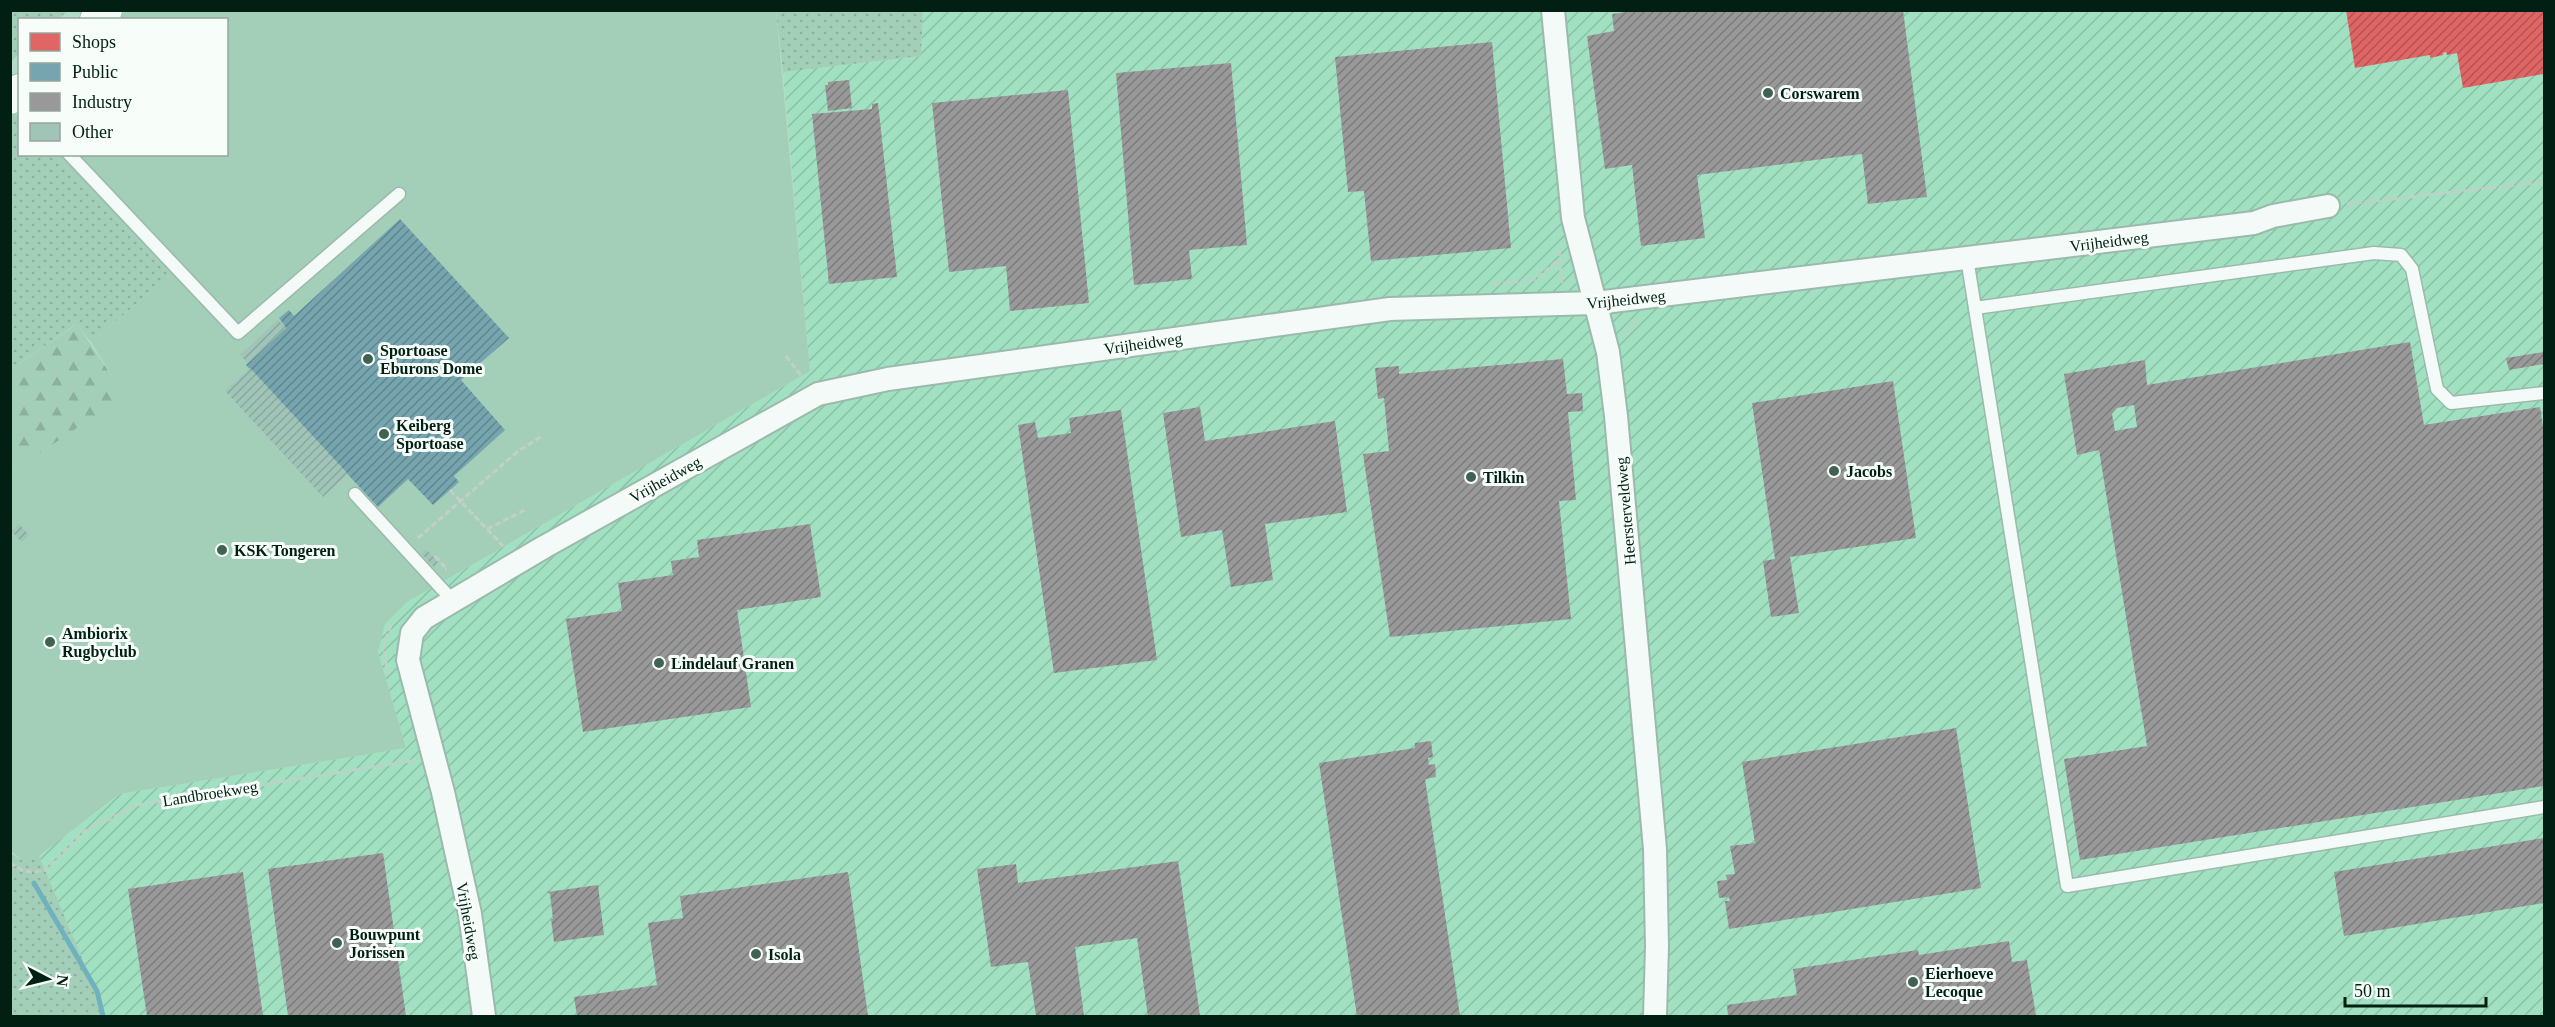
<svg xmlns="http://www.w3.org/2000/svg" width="2555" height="1027" viewBox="0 0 2555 1027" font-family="'Times New Roman',serif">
<defs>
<pattern id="industrial-furrows" width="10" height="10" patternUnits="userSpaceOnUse" patternTransform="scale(1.5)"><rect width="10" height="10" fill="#a1e1c2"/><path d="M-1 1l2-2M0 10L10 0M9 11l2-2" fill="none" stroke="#89c1a6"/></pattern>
<pattern id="grass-dots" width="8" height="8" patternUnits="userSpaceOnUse" patternTransform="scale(1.5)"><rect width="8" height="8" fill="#a3cfb9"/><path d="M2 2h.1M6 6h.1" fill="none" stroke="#8bb19e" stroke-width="1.8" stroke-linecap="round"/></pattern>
<pattern id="forest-firs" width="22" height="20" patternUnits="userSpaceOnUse" patternTransform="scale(1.5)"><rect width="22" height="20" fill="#a3cfb9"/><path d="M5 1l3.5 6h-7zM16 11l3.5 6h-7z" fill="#8bb19e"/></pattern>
<pattern id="shops-hatch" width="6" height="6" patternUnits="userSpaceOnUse" patternTransform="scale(1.5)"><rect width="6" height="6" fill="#e06666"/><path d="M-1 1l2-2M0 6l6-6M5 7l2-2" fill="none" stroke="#b35353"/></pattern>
<pattern id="public-hatch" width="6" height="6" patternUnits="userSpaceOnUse" patternTransform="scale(1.5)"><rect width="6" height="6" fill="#76a5af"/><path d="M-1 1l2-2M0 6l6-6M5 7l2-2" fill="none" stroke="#5e868d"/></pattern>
<pattern id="industry-hatch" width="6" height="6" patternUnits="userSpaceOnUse" patternTransform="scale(1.5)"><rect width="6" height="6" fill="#999"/><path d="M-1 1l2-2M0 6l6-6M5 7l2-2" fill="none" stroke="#7a7c7b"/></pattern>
<pattern id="building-hatch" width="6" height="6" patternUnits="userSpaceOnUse" patternTransform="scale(1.5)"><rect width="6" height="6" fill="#a1c4b8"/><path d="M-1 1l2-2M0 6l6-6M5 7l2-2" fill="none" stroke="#89a89d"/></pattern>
</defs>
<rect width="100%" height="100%" fill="#b4ddc9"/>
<path fill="url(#industrial-furrows)" d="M923 11H2544V1016H103L98 996 39 856 119 794 406 748 378 652 385 624 407 602 810 371 783 72 921 56Z"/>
<g fill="url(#grass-dots)">
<path d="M11 10H68V11L58 19 20 20 19 54 11 62Z"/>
<path d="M776 11H923L921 56 783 72Z"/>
<path d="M15 113 19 118 20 154 55 155 170 276 91 342 76 324 11 369 10 116Z"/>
<path d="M10 853 23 861 39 856 98 996 103 1016H11Z"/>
</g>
<path fill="url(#forest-firs)" d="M77 324 125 396 11 473V369Z"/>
<path fill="#a3cfb9" d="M127 10 776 11 810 371 407 602 385 624 378 652 406 748 119 794 39 856 23 861 11 851V473L124 396 91 342 170 276 55 155 226 154V20L117 19Z"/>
<path fill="url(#shops-hatch)" d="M2346 10H2544V74L2463 88 2457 53 2447 55 2446 52 2443 53V55L2430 58V55L2355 68Z"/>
<path fill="url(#public-hatch)" d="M400 219 509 338 461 380 505 430 454 476 459 482 433 505 408 479 378 507 246 365 286 328 279 318 289 310 294 316Z"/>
<g fill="url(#industry-hatch)" fill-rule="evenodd">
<path d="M1641 10H1903L1927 197 1868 204 1862 154 1697 175 1705 238 1641 246 1632 165 1605 169 1587 36 1614 31 1612 14Z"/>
<path d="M1492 42 1511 248 1371 261 1364 191 1348 192 1335 57Z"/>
<path d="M1231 63 1247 245 1189 250 1192 279 1134 285 1116 73Z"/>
<path d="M849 80 852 108 828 111 825 85H828V82Z"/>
<path d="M1068 90 1089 303 1010 311 1006 266 949 272 932 103Z"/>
<path d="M878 103 897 277 829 284 812 114 872 109V104Z"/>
<path d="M2410 342 2424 425 2540 407 2544 433V786L2080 860 2064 759 2147 746 2099 450 2077 455 2064 374 2145 360 2147 385ZM2134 405 2137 427 2115 431 2112 414 2117 408Z"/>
<path d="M2544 352V364L2509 370 2506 358Z"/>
<path d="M1563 359 1567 394 1582 393 1583 411 1568 412 1576 500 1559 501 1571 619 1390 637 1363 454 1389 451 1384 398 1378 399 1375 368 1399 366V374Z"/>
<path d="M1893 381 1916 538 1790 557 1799 613 1771 617 1763 561 1775 559 1752 403Z"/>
<path d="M1200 407 1205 441 1335 421 1347 512 1265 524 1273 580 1231 587 1222 530 1181 537 1163 413Z"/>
<path d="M1121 410 1157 660 1054 673 1018 425 1035 422 1038 438 1071 433 1069 418Z"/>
<path d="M810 524 821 597 737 610 751 707 583 732 566 619 622 611 618 583 673 575 671 561 699 557 697 540Z"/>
<path d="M1956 728 1981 888 1729 929 1725 901H1730L1729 897 1719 898 1717 881 1727 880 1726 875 1735 874 1730 846 1755 843 1742 762Z"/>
<path d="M1431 741 1433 757 1428 758 1429 765 1435 764 1436 777 1425 779 1460 1016H1357L1319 763 1415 748V743Z"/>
<path d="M2544 838V903L2344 936 2334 872Z"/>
<path d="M383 853 406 1016H288L268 869Z"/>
<path d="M1178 861 1200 1016H1148L1137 938 1075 947 1084 1016H1036L1028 962 991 967 977 869 1016 864 1018 883Z"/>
<path d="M243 872 263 1016H147L128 889Z"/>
<path d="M848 872 868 1016H577L574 997 657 985 648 923 683 918 680 896Z"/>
<path d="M598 885 604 935 554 942 551 919H553L550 894 547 892Z"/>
<path d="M2009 941 2012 962 2027 960 2036 1016H1728L1727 1005 1797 995 1793 969 1918 950 1919 955Z"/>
</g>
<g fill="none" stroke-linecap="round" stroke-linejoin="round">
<path stroke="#6fb2be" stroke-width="5" d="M34 883 97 991 103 1016"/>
</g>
<g fill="url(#building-hatch)">
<path d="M278 320 286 328 248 363 240 355Z"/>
<path d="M250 368 348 474 323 497 225 391Z"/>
<path d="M19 524 29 535 22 542 11 531Z"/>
<path d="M426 549 438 562 434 567 422 554Z"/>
</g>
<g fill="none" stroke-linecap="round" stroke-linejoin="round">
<g stroke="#9abbab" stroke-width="15">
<g id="service">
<path d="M69 154 238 333 399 194"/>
<path d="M1967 258 2067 886 2544 807"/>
<path d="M1975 308 2374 253 2401 255 2412 269 2437 389 2451 403 2544 393"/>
<path d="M355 494 453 601"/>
</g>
</g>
<g stroke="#9abbab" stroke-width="26">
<g id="minor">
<path d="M1553 10 1573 218 1608 352 1616 416 1655 849 1657 946 1655 1016"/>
<path d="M484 1016 470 914 443 792 408 660 412 633 424 618 544 547 818 394 888 379 1390 309 1596 303 2254 223 2273 216 2328 206"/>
</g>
</g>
<g stroke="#9abbab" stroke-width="34">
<g id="secondary">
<path d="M96 20 106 10"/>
<path d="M10 98 20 90"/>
</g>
</g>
<g stroke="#c2cfc8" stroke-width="3" stroke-dasharray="6 3" stroke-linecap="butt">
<path d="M2347 204 2544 182"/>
<path d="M1559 250 1562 285"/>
<path d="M1494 284 1537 279 1559 259"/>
<path d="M1625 334 1639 319"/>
<path d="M786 356 803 378"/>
<path d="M450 490 503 546"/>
<path d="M487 529 525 510"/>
<path d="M418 538 517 452 542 436"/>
<path d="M435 556 447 569 445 570"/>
<path d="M389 675C383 655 382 643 392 624"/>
<path d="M10 863 24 871 34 872 46 870 83 832 138 805 415 760"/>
</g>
<use href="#service" stroke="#f4faf7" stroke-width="12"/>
<use href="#minor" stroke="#f4faf7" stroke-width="22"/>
<use href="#secondary" stroke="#f4faf7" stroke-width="32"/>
</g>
<g fill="#406252" stroke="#f7fefa" stroke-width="2">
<circle cx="1768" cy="93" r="6"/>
<circle cx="368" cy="359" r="6"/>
<circle cx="384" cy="434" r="6"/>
<circle cx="1834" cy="471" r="6"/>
<circle cx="1471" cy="477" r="6"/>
<circle cx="222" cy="550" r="6"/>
<circle cx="50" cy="642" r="6"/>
<circle cx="659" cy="663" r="6"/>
<circle cx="337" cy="943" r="6"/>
<circle cx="756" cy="954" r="6"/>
<circle cx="1913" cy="982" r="6"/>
</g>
<g text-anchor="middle" stroke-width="6" stroke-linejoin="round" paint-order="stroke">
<g font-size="16" font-weight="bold" fill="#011f12" stroke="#f7fefa" text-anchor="start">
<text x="1780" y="99">Corswarem</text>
<text x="380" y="356">Sportoase<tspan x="380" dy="18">Eburons Dome</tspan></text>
<text x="396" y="431">Keiberg<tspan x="396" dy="18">Sportoase</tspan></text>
<text x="1846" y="477">Jacobs</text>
<text x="1483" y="483">Tilkin</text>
<text x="234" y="556">KSK Tongeren</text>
<text x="62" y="639">Ambiorix<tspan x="62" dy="18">Rugbyclub</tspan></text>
<text x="671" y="669">Lindelauf Granen</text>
<text x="349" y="940">Bouwpunt<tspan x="349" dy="18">Jorissen</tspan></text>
<text x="768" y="960">Isola</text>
<text x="1925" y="979">Eierhoeve<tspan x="1925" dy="18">Lecoque</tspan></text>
</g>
<g font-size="16" fill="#011f12" stroke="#f7fefa">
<text transform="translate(2109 241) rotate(-7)" y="6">Vrijheidweg</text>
<text transform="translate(1626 299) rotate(-6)" y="6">Vrijheidweg</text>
<text transform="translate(1143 343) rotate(-8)" y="6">Vrijheidweg</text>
<text transform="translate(665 479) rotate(-29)" y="6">Vrijheidweg</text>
<text transform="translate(1625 511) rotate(-95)" y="6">Heersterveldweg</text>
<text transform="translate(210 793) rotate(-9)" y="6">Landbroekweg</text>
<text transform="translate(469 921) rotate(80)" y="6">Vrijheidweg</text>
</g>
</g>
<rect width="2555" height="1027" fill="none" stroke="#011f12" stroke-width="24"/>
<rect x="18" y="18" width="210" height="138" fill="#f7fefa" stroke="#95a59d" stroke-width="1.5"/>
<rect x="30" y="33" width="30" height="18" fill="#e06666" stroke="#95a59d" stroke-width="1.5"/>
<text x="72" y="48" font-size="18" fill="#011f12">Shops</text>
<rect x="30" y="63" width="30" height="18" fill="#76a5af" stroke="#95a59d" stroke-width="1.5"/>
<text x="72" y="78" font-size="18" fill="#011f12">Public</text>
<rect x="30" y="93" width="30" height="18" fill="#999999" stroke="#95a59d" stroke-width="1.5"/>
<text x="72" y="108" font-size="18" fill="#011f12">Industry</text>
<rect x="30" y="123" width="30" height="18" fill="#a1c4b8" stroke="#95a59d" stroke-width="1.5"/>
<text x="72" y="138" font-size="18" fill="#011f12">Other</text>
<g transform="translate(48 979) rotate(97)" stroke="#f7fefa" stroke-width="4.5" paint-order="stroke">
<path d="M0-4.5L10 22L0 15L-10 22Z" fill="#011f12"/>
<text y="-9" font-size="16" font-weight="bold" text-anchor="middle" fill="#011f12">N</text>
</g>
<path d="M2345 997v9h141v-9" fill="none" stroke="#011f12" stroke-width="3"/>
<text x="2354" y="997" font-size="18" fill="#011f12" stroke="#f7fefa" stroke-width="4.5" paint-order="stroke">50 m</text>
</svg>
